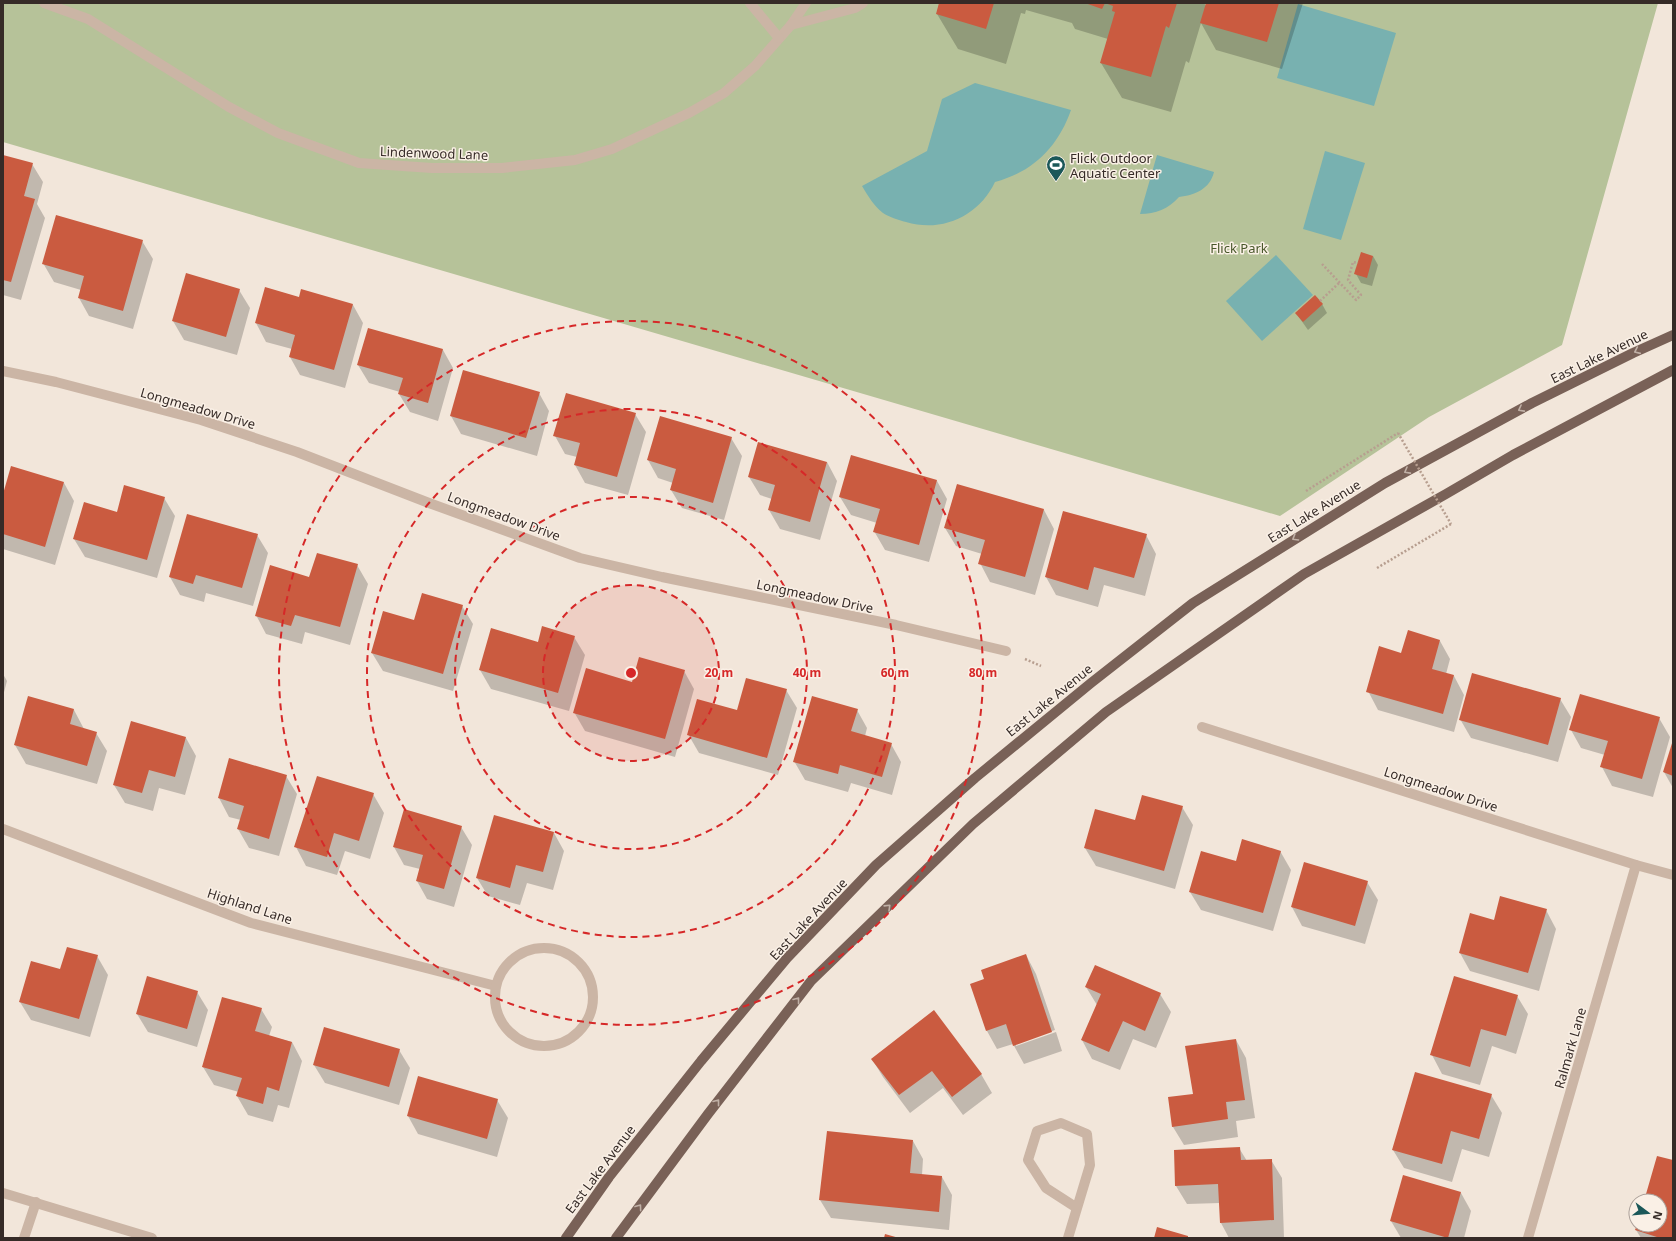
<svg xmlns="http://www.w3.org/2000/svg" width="1676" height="1241" viewBox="0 0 1676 1241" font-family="'Noto Sans',sans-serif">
<rect width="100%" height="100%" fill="#f2e6da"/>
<path fill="#b6c299" d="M3 3H1658L1562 345 1429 417 1280 516 3 142Z"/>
<g fill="#78b1b0">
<path d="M1298 4 1396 33 1374 106 1277 78Z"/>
<path d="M975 83 1071 110C1058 147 1033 172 995 182 979 216 942 233 906 222 898 220 889 217 883 213 874 206 868 196 862 186L927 151 942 99Z"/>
<path d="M1325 151 1365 163 1341 240 1303 229Z"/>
<path d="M1157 155 1214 172C1210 189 1195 195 1179 197 1168 209 1156 214 1140 214Z"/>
<path d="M1276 255 1313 295 1262 341 1226 301Z"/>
</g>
<g fill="#0003">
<path d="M940 3H1204L1206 6 1207 3H1303L1282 69 1216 50 1201 23 1189 63 1186 61 1171 112 1122 98 1101 63 1108 39 1075 29 1072 23 1026 10 1025 14 1021 13 1006 64 958 49 937 14Z"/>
<path d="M3 156 32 164 43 182 37 204 45 218 21 300 3 295Z"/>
<path d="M142 241 153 259 133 329 89 316 79 298 81 290 54 282 43 263Z"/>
<path d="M1373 256 1378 265 1372 286 1361 283 1356 274Z"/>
<path d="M266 288 300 298 353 305 363 323 345 388 300 375 290 357 292 349 266 342 256 323Z"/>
<path d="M239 290 250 308 237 355 184 340 173 321Z"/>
<path d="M1322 304 1327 313 1308 330 1296 313Z"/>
<path d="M369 329 443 350 453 368 438 421 410 412 399 394 400 392 369 383 358 365Z"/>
<path d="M539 393 549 411 537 456 461 434 451 416Z"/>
<path d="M635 414 646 432 628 495 585 483 575 465 577 457 565 454 555 436Z"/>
<path d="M731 438 742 456 724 520 682 508 671 490 673 483 658 478 648 460Z"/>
<path d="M827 462 837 481 820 540 780 529 769 510 772 499 760 495 749 477Z"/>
<path d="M937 481 947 499 929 562 885 550 874 531 877 523 851 515 840 497Z"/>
<path d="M64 483 74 501 55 565 3 549V498Z"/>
<path d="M957 485 1044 510 1054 529 1035 595 990 582 980 563 982 554 956 546 945 528Z"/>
<path d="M164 498 175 516 157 578 85 557 74 539 117 513Z"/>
<path d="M257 535 268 553 253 606 206 593 204 602 180 595 170 577Z"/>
<path d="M1146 535 1156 554 1145 596 1104 585 1098 607 1056 595 1046 577Z"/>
<path d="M357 565 368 584 350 645 305 632 302 644 266 634 256 615 310 578Z"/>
<path d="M462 606 473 624 453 691 383 671 372 653 415 622Z"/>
<path d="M574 637 585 655 569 711 491 689 480 670Z"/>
<path d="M1440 641 1450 659 1446 674 1454 676 1464 695 1454 732 1378 710 1368 691 1402 654Z"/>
<path d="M684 671 694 689 675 757 585 731 574 712 633 683Z"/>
<path d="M3 674 7 681 3 696Z"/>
<path d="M786 690 797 708 778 775 699 753 688 734Z"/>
<path d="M29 697 74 710 84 729 96 733 107 751 97 784 26 764 15 745Z"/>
<path d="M1560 699 1571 717 1558 762 1471 738 1460 719Z"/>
<path d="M857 710 867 728 865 736 891 744 901 762 892 795 851 783 848 792 805 780 794 761Z"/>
<path d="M1659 718 1670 737 1653 797 1612 786 1602 767 1605 755 1581 748 1571 730Z"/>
<path d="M186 738 196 756 185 795 159 788 153 811 125 803 114 785Z"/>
<path d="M1673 743V788L1664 772Z"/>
<path d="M230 759 286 776 297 794 279 856 249 848 238 829 241 820 229 817 219 798Z"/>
<path d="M373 794 384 813 370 859 345 851 337 875 306 866 296 847Z"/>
<path d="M1182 807 1193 825 1175 889 1096 866 1085 848 1136 821Z"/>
<path d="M461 827 472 845 454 907 427 899 417 881 420 869 404 865 394 847Z"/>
<path d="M554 833 564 851 553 890 527 883 520 905 488 896 477 878Z"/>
<path d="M1280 851 1291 870 1273 931 1201 910 1190 892Z"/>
<path d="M1367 882 1378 900 1365 944 1302 926 1292 907Z"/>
<path d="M1546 910 1556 929 1539 991 1470 971 1460 953Z"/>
<path d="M1026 955 1036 974 1055 1030 1016 1044V1046L1056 1032 1062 1051 1024 1064 1013 1044 997 1049 987 1031 971 984 985 980Z"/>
<path d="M97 956 108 975 90 1037 31 1020 20 1002 61 970Z"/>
<path d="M1086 987 1160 994 1171 1012 1156 1048 1133 1039 1120 1070 1092 1059 1082 1040 1097 1005Z"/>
<path d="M197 992 208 1010 197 1047 148 1032 137 1014Z"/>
<path d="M1517 996 1528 1014 1516 1054 1492 1046 1480 1085 1442 1074 1432 1055Z"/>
<path d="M261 1009 272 1027 269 1036 292 1042 302 1061 289 1108 278 1105 273 1122 248 1115 237 1096 239 1092 214 1085 203 1067Z"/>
<path d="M1236 1040 1246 1058 1255 1118 1236 1121 1238 1137 1184 1145 1173 1127 1169 1098 1194 1095Z"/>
<path d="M399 1050 410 1068 399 1105 325 1083 314 1065Z"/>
<path d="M872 1059 981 1074 992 1093 963 1115 943 1088 910 1113 883 1077Z"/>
<path d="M1491 1095 1502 1113 1489 1157 1462 1149 1452 1182 1404 1168 1393 1150Z"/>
<path d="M497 1100 508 1118 497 1157 418 1134 408 1116Z"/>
<path d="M913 1141 923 1159 922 1175 942 1177 952 1195 949 1230 831 1218 820 1200Z"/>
<path d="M1239 1148 1247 1161 1271 1160 1282 1178 1284 1238H1229L1221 1223 1220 1203 1187 1204 1176 1186 1175 1150Z"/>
<path d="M1673 1161V1238H1641L1636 1230 1638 1225H1660V1201H1645Z"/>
<path d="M1404 1176 1461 1193 1471 1211 1464 1238H1401L1391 1221Z"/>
</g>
<g fill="#ca5b40">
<path d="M939 3H994L986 29 936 14Z"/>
<path d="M1085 3H1177L1169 28 1166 26 1151 77 1100 63 1115 12 1112 11 1113 6 1105 3 1102 9Z"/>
<path d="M1206 3H1279L1267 42 1200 23Z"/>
<path d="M3 155 33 163 24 196 35 199 11 282 3 280Z"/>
<path d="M56 215 143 240 123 311 78 298 84 276 42 264Z"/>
<path d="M1361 252 1373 256 1367 278 1354 274Z"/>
<path d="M186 273 240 289 226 337 172 321Z"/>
<path d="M265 287 299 297 301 289 353 304 334 370 289 357 295 335 255 323Z"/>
<path d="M1315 295 1323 304 1303 322 1295 313Z"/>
<path d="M368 328 443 349 428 403 398 394 403 378 357 365Z"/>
<path d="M463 370 540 392 526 438 450 416Z"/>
<path d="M566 393 636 413 617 477 574 465 580 443 553 436Z"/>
<path d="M660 416 732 437 713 503 670 490 676 469 647 460Z"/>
<path d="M758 442 827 462 810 522 768 510 775 485 748 477Z"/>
<path d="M851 455 937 480 919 545 873 532 880 509 839 497Z"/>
<path d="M11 466 64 482 45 547 3 534V494Z"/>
<path d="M957 484 1044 509 1025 577 978 564 985 540 944 528Z"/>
<path d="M124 485 165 497 147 560 73 539 84 502 117 512Z"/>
<path d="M1063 511 1147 534 1134 578 1094 567 1088 590 1045 577Z"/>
<path d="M187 514 258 534 242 588 196 575 193 584 169 577Z"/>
<path d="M317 553 358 564 340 627 295 615 291 626 255 616 270 565 309 577Z"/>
<path d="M422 593 463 605 443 674 371 653 383 611 414 620Z"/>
<path d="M542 626 575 636 558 693 479 670 491 628 538 642Z"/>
<path d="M1408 630 1440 640 1432 669 1454 675 1443 714 1366 692 1379 646 1401 653Z"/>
<path d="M639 657 685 670 665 739 573 713 586 668 632 682Z"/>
<path d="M1472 673 1561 698 1548 745 1459 720Z"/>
<path d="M746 678 787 689 767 758 687 735 697 699 737 710Z"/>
<path d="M1580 694 1660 717 1642 779 1600 767 1608 741 1569 730Z"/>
<path d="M28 696 74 709 70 724 97 732 87 766 14 745Z"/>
<path d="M812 696 858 709 851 731 892 743 882 777 840 765 838 774 793 762Z"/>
<path d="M131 721 186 737 175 777 149 770 142 793 113 785Z"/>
<path d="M1673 740V776L1663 772Z"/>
<path d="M229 758 287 775 269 839 237 829 244 806 218 798Z"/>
<path d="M317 776 374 793 359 841 334 833 327 857 294 847Z"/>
<path d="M1142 795 1183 806 1164 871 1084 848 1095 809 1135 820Z"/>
<path d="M404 809 462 826 444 889 416 881 423 855 393 847Z"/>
<path d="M494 815 554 832 543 872 516 865 510 888 476 878Z"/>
<path d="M1242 839 1281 851 1263 913 1189 892 1201 851 1236 861Z"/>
<path d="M1304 862 1368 881 1355 926 1291 907Z"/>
<path d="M1500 896 1547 909 1528 973 1459 953 1470 913 1494 920Z"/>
<path d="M67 947 98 955 79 1019 19 1002 31 961 60 969Z"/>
<path d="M1026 954 1052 1032 1013 1046 1006 1024 986 1031 970 984 984 979 981 970Z"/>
<path d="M1095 965 1161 993 1145 1031 1123 1021 1109 1052 1081 1040 1101 994 1085 987Z"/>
<path d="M147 976 198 991 187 1029 136 1014Z"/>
<path d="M1454 976 1518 995 1506 1036 1481 1029 1470 1067 1430 1055Z"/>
<path d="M222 997 262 1008 255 1031 292 1042 279 1091 267 1087 263 1104 236 1096 242 1078 202 1067Z"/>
<path d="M934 1010 982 1074 952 1097 932 1071 899 1095 871 1059Z"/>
<path d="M324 1027 400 1049 389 1087 313 1065Z"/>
<path d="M1236 1039 1245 1100 1226 1102 1228 1119 1172 1127 1168 1097 1193 1094 1185 1046Z"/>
<path d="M1415 1072 1492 1094 1479 1139 1451 1131 1442 1164 1392 1150Z"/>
<path d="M418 1076 498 1099 487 1139 407 1116Z"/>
<path d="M827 1131 913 1140 910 1173 942 1176 939 1212 819 1200Z"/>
<path d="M1240 1147 1241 1160 1272 1159 1274 1220 1220 1223 1218 1184 1175 1186 1174 1150Z"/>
<path d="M1657 1156 1673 1160V1238H1660L1635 1230 1637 1225H1660V1201H1644Z"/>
<path d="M1403 1175 1461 1192 1448 1238 1390 1221Z"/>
<path d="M1157 1227 1188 1236V1238H1154Z"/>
<path d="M885 1234 899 1238H884Z"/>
</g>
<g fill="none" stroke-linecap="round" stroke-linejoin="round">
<g stroke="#b79e8f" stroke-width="2.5" stroke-dasharray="2 2" stroke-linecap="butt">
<path d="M1322 264 1356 300 1361 295 1348 280 1353 262 1358 263"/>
<path d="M1320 301 1339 283"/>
<path d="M1306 491 1398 433"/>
<path d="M1377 568 1451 524"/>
<path d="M1025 659 1041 666"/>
</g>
<g stroke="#cbb5a5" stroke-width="10">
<path d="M44 3 88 19 229 107 278 133 359 163 432 168H502L575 160 612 149 689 113 724 93 755 66 791 25 806 3"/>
<path d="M750 3 779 38"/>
<path d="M791 25 855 8 863 3"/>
<path d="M3 371 56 382 201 420 297 452 429 503 580 558 662 577 896 625 1006 651"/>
<path d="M1202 727 1636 865 1673 875"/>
<path d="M3 829 251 923 496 986"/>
<circle cx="544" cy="997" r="49"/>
<path d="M3 1193 152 1238"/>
<path d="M24 1238 36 1202"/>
<path d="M1068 1238 1090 1165 1087 1134 1061 1123 1037 1131 1028 1160 1046 1188 1077 1208"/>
<path d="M1528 1238 1636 865"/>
</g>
<g stroke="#796157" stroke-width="10">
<path d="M566 1238 609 1177 701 1061 787 958 876 865 975 778 1091 683 1193 603 1385 483 1532 403 1633 353 1673 335"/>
<path d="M616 1238 708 1114 811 981 973 824 1106 712 1304 574 1446 494 1513 455 1673 370"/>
</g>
<path stroke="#b79e8f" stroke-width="2.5" stroke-dasharray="2 2" stroke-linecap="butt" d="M1398 433 1451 524"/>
</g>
<defs><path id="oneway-chevron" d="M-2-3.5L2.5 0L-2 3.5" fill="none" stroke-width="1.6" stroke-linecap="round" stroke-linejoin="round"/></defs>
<g stroke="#c0b0a6">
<use href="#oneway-chevron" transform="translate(1637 351) rotate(156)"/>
<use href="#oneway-chevron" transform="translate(1521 409) rotate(152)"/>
<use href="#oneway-chevron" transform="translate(1407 471) rotate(151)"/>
<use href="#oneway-chevron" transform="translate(1295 538) rotate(149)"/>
<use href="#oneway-chevron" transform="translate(888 907) rotate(-44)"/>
<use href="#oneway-chevron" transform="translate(797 1000) rotate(-52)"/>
<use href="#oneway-chevron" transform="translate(717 1102) rotate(-52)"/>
<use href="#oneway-chevron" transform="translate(639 1207) rotate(-54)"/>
</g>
<circle cx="631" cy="673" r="88" fill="#d62828" fill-opacity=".12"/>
<g fill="none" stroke="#d62828" stroke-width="2" stroke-dasharray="7 5">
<circle cx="631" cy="673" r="88"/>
<circle cx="631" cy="673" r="176"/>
<circle cx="631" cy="673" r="264"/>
<circle cx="631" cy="673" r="352"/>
</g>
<defs>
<g id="stadium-pin" transform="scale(1)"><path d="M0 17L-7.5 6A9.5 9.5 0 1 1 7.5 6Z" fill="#1b5859" stroke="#faf0e6"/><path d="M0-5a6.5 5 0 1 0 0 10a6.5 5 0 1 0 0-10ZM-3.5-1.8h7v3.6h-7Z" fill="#fff"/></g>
</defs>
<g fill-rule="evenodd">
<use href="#stadium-pin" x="1056" y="165"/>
</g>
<g text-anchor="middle" stroke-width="3" stroke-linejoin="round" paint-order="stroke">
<g font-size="13" fill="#362b27" stroke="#faf0e6">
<text transform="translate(434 153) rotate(2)" y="5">Lindenwood Lane</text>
<text transform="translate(1599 356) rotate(-26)" y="5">East Lake Avenue</text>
<text transform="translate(198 408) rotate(16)" y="5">Longmeadow Drive</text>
<text transform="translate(1314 511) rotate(-32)" y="5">East Lake Avenue</text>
<text transform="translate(504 516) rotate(20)" y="5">Longmeadow Drive</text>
<text transform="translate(815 596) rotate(12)" y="5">Longmeadow Drive</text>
<text transform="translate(1049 700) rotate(-39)" y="5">East Lake Avenue</text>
<text transform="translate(1441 789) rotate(18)" y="5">Longmeadow Drive</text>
<text transform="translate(250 906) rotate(18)" y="5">Highland Lane</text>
<text transform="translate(808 919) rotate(-47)" y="5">East Lake Avenue</text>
<text transform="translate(1570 1048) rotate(-74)" y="5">Ralmark Lane</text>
<text transform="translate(600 1169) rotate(-53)" y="5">East Lake Avenue</text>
</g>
<g font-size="13" fill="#362b27" stroke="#faf0e6" text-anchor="start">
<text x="1070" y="163">Flick Outdoor<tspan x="1070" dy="15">Aquatic Center</tspan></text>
</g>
<g font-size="13" fill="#48562a" stroke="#faf0e6">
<text x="1239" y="253">Flick Park</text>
</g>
</g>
<circle cx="631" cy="673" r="6" fill="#d62828" stroke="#faf0e6" stroke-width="2"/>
<g font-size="12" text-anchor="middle" font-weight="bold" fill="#d62828" stroke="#faf0e6" stroke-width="3" stroke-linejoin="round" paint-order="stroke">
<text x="719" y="677">20 m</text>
<text x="807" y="677">40 m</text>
<text x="895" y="677">60 m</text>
<text x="983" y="677">80 m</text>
</g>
<rect width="1676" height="1241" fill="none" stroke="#362b27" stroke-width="8"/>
<g transform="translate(1648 1213) rotate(106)"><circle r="19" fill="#faf0e6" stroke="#aca19a"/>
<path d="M0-3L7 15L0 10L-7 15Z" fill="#1b5859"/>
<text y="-6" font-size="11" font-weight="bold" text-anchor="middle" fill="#362b27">N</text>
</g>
</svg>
